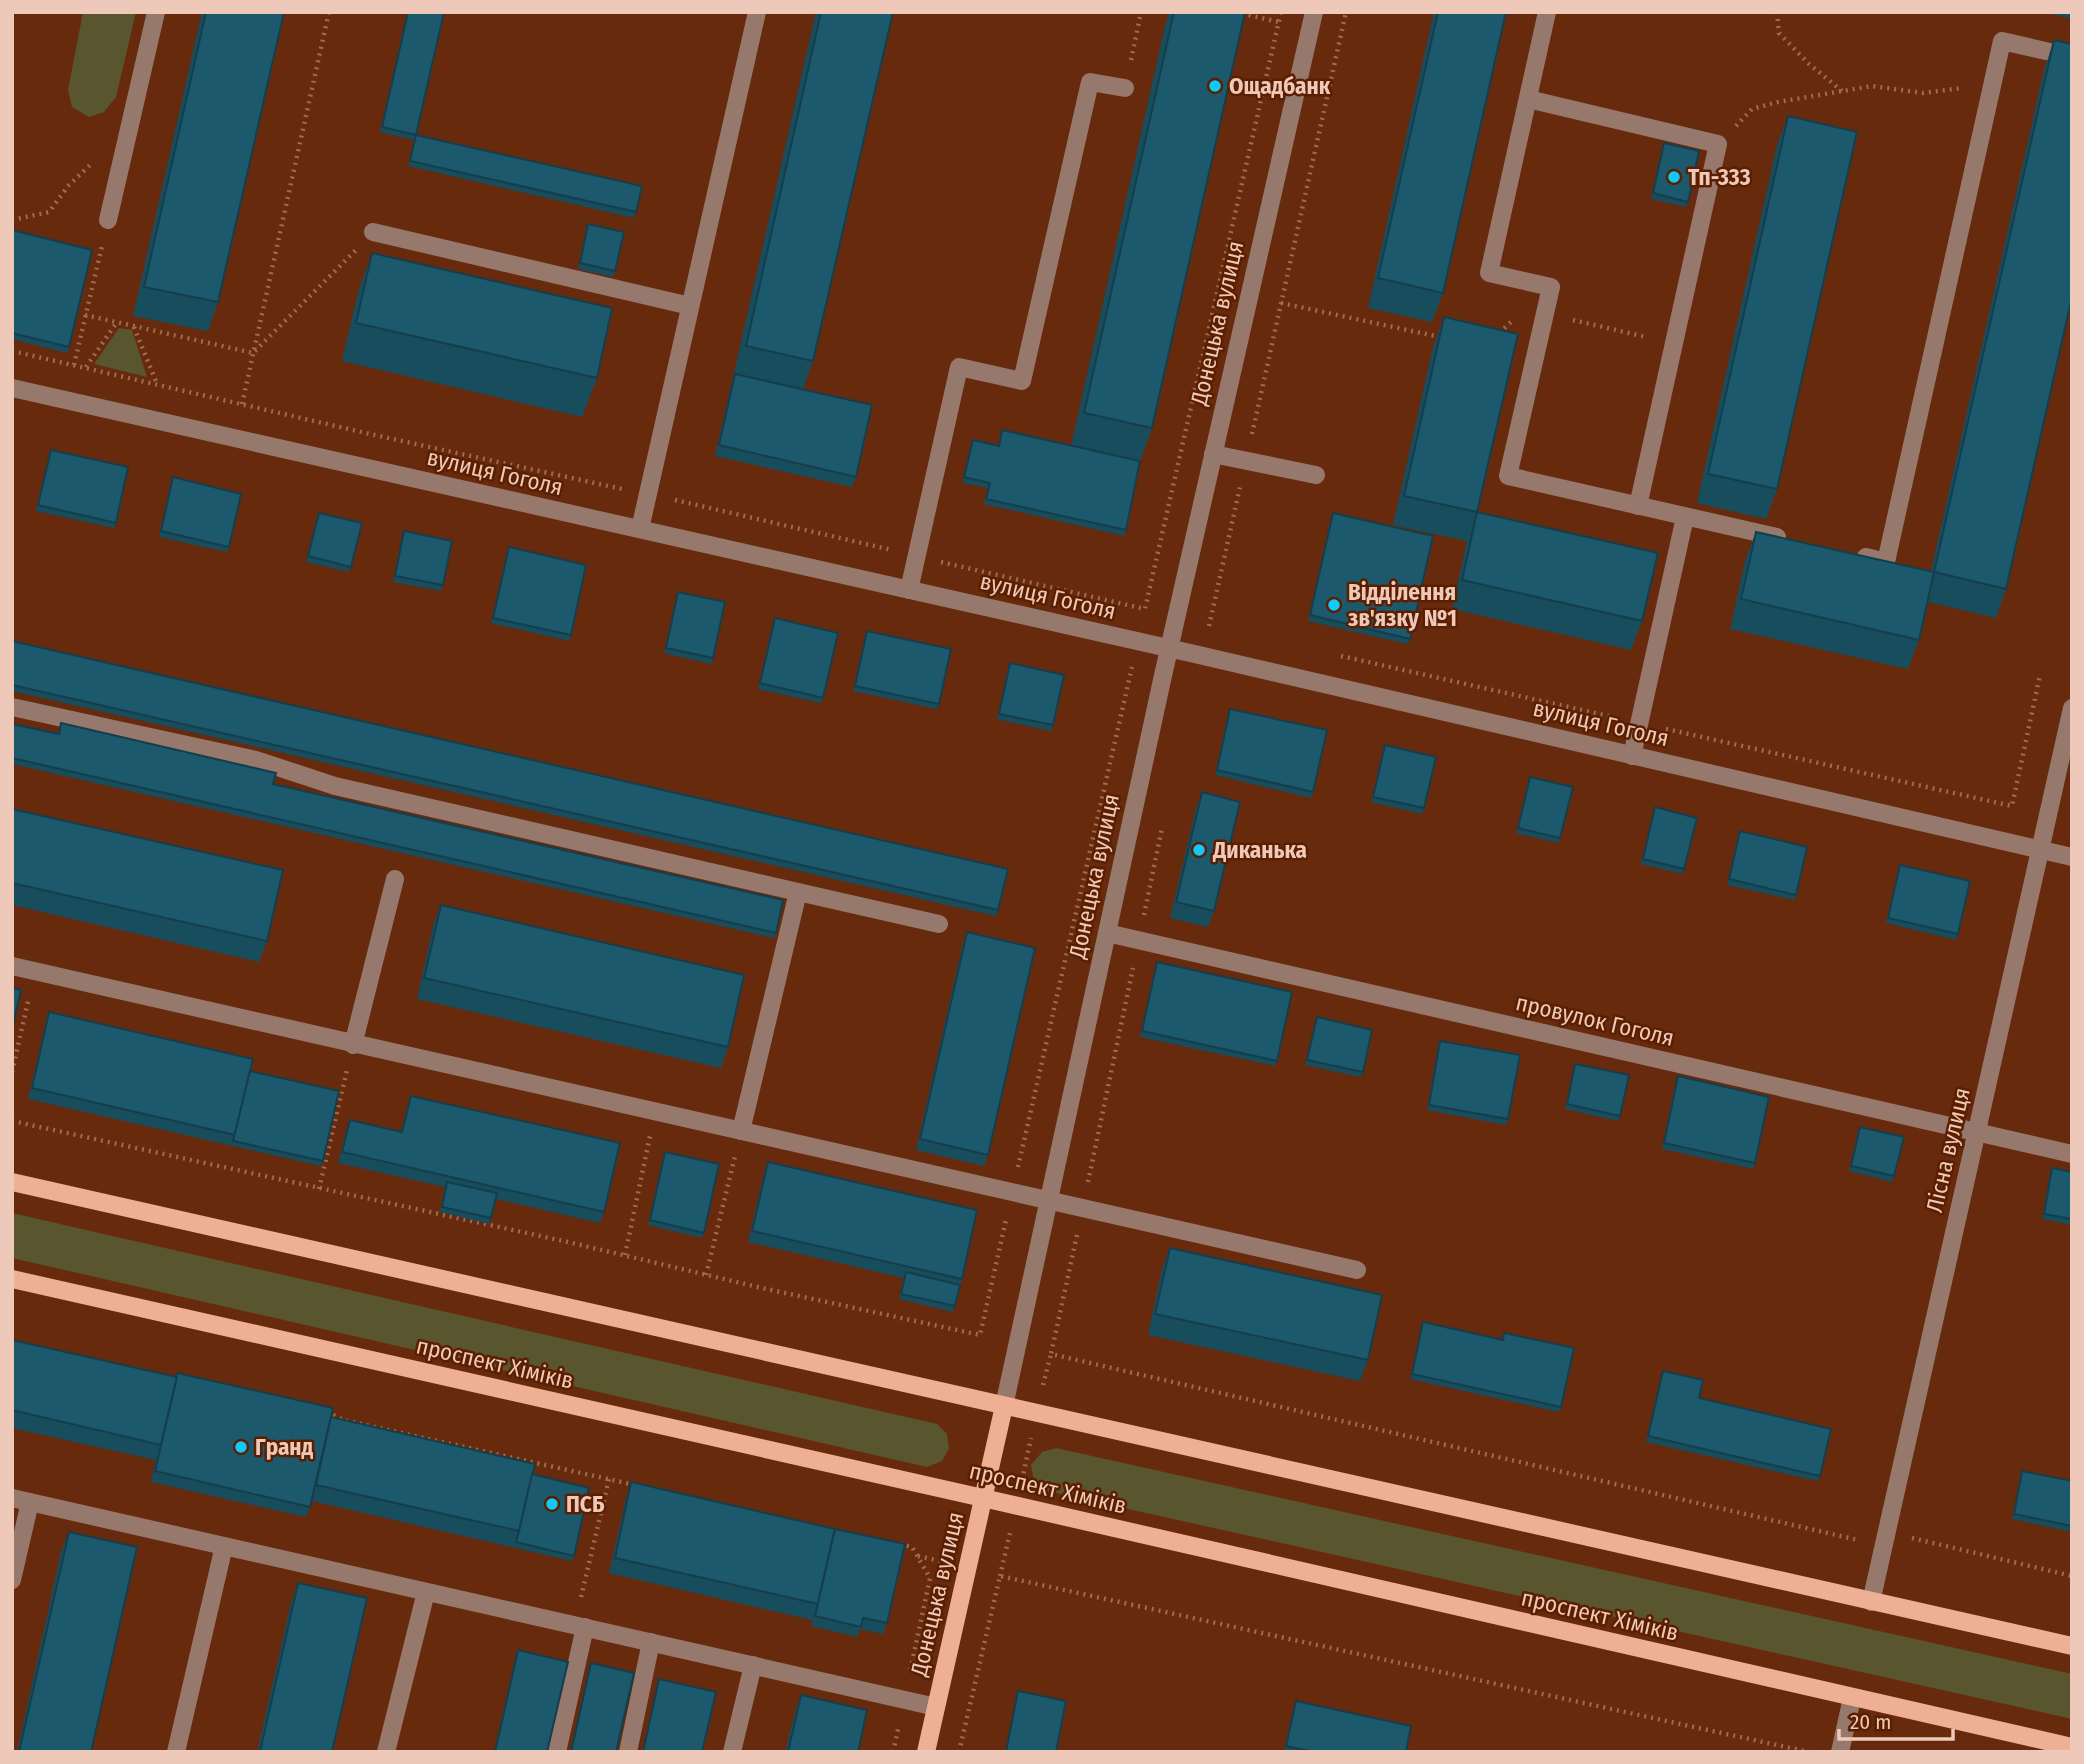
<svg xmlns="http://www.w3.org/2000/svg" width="2084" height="1764" viewBox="0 0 2084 1764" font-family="'Fira Sans Condensed',sans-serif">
<rect width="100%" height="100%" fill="#672a0c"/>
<g fill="#59552e">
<path d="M83 12H136L116 97 104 112 89 117 72 107 68 90Z"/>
<path d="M119 328 132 330 147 377 94 364Z"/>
<path d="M12 1213 937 1424 947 1434 949 1449 942 1461 927 1467 12 1258Z"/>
<path d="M1056 1448 2072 1674V1719L1047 1491 1034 1482 1031 1465 1042 1452Z"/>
</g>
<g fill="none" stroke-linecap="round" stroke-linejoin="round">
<g stroke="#9f6b53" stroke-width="4.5" stroke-dasharray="2 5" stroke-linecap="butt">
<path d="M1235 12 1279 22"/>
<path d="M1777 12 1779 33 1809 64 1842 91"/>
<path d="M1131 60 1141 12"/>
<path d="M1736 126 1752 109 1778 102 1872 86 1923 93 1962 88"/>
<path d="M12 220 49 212 69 185 91 164"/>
<path d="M1281 303 1440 337"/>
<path d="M85 315 253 353 356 250"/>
<path d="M1573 320 1646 337"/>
<path d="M134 327 157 384"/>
<path d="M1499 333 1513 320"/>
<path d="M12 351 370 434 622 489"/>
<path d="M74 365 102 246"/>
<path d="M86 367 117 322"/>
<path d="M242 404 329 12"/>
<path d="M1252 434 1346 12"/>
<path d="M675 500 892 550"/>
<path d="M941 562 1145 609 1281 12"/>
<path d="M1209 626 1240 487"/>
<path d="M1341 656 1613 717"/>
<path d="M1666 729 2012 806 2040 675"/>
<path d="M1144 915 1162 828"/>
<path d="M12 1072 29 997"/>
<path d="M12 1121 568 1242 762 1288 980 1335 1006 1220"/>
<path d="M1018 1167 1132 667"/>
<path d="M1088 1182 1133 968"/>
<path d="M319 1189 347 1070"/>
<path d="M1077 1235 1051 1354 1858 1540"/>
<path d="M625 1255 650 1136"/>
<path d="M706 1275 735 1156"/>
<path d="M1043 1385 1051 1354H1049"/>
<path d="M327 1412 343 1420 635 1485"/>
<path d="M1022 1480 1031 1438"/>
<path d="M1912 1538 2072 1576"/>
<path d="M900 1544 912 1547 930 1578 910 1672"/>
<path d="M918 1556 940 1561"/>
<path d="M1000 1576 1010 1533"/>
<path d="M581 1597 609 1479"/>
<path d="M893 1752 899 1725"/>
<path d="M959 1752 1000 1576 1809 1752"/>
</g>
<g stroke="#97786c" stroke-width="18">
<path d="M1547 12 1489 273 1551 287 1508 476 1777 537"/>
<path d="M1528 99 1718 144 1638 506"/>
<path d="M108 220 156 12"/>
<path d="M373 232 690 306"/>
<path d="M12 388 1199 655 2072 857"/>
<path d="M1213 454 1316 475"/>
<path d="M640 529 757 12"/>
<path d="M1866 557 1886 562 2002 41 2072 57"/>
<path d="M909 590 959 367 1022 381 1090 82 1125 88"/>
<path d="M12 707 256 760 335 786 798 892"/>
<path d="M1632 756 1685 517"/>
<path d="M1107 933 2072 1154"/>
<path d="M12 966 1357 1270"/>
<path d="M353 1045 395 879"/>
<path d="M741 1131 798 892 939 924"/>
<path d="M1004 1406 1162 680 1314 12"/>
<path d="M12 1498 936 1707"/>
<path d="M12 1580 30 1502"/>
<path d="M1871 1602 2072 708"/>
<path d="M176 1752 224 1546"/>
<path d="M386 1752 426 1592"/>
<path d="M557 1752 585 1627"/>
<path d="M628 1752 651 1642"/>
<path d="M732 1752 753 1665"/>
<path d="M1840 1752 1852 1698"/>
</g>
<g stroke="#eeaf95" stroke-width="18">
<path d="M12 1182 2072 1646"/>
<path d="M12 1279 983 1498 2072 1747"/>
<path d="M926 1752 1004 1406"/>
</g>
</g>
<g fill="#184d5e">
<path d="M202 12H284L218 302 208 331 133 316Z"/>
<path d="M408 12H444L414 140 380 132Z"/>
<path d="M816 12H893L813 361 803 389 856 477 852 487 715 456Z"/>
<path d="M1170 12H1174L1152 428 1140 461 1124 536 984 504 988 488 962 483 973 440 998 445 1002 430 1071 446 1166 22Z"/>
<path d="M1434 12H1506L1443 293 1432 322 1368 308Z"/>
<path d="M2042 12H2072V19Z"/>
<path d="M2054 40 2006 589 1996 618 1928 602 1919 640 1908 669 1730 629 1745 561 1756 532 1931 571 2044 70Z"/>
<path d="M1788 116 1777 489 1766 519 1697 503 1777 145Z"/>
<path d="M416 135 636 212 634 218 408 166Z"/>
<path d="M1664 143 1688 202 1686 207 1651 199Z"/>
<path d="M588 224 615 271 613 277 578 269Z"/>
<path d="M12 230 69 347 67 353 12 339Z"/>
<path d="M372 253 597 378 582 417 342 361 358 292Z"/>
<path d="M1444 317 1477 512 1642 621 1631 650 1452 609 1467 541 1393 525 1433 347Z"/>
<path d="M51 450 116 523 114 528 36 511Z"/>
<path d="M173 477 229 547 227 552 159 537Z"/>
<path d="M319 513 351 567 349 572 306 562Z"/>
<path d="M1333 513 1410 639 1408 644 1308 621Z"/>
<path d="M404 531 443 585 441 591 393 582Z"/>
<path d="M509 547 571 635 569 641 491 623Z"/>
<path d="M678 592 713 658 711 664 664 653Z"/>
<path d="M775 618 823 698 821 703 758 689Z"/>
<path d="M867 631 939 704 937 709 853 691Z"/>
<path d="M12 641 998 910 996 916 12 691Z"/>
<path d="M1010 663 1053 725 1051 731 997 719Z"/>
<path d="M1230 709 1313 792 1311 798 1215 775Z"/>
<path d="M61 723 273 784 776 933 774 938 12 764V724L58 734Z"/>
<path d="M1385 745 1424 808 1422 814 1371 802Z"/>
<path d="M1530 777 1560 838 1558 843 1516 833Z"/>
<path d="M1202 792 1214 911 1208 927 1170 918 1196 808Z"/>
<path d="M1655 807 1684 869 1682 874 1641 864Z"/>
<path d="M12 809 267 941 259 962 12 905Z"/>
<path d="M1740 831 1796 895 1794 900 1727 885Z"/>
<path d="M1900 865 1958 934 1956 940 1886 923Z"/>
<path d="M441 905 728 1047 721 1068 417 999 433 926Z"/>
<path d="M967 932 988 1155 984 1166 916 1150 963 943Z"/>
<path d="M1157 962 1277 1061 1275 1066 1140 1037Z"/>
<path d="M49 1012 250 1071 323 1161 321 1166 28 1099 46 1023Z"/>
<path d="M1317 1017 1363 1072 1361 1077 1305 1065Z"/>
<path d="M1440 1041 1508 1119 1506 1125 1427 1110 1438 1046Z"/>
<path d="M1575 1064 1620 1116 1618 1121 1565 1109Z"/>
<path d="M1678 1076 1755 1163 1753 1169 1662 1149Z"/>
<path d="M411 1096 604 1212 600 1223 496 1199 489 1224 440 1212 445 1187 338 1163 346 1131 350 1120 401 1132 407 1107Z"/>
<path d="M1860 1127 1894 1176 1892 1182 1849 1171Z"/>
<path d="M665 1152 704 1233 702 1238 648 1225Z"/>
<path d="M768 1162 962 1279 953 1312 899 1299 904 1278 748 1242 764 1173Z"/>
<path d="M2052 1168 2072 1172V1225L2042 1219 2050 1174Z"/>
<path d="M1170 1248 1368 1360 1360 1381 1148 1335 1162 1269Z"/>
<path d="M1423 1322 1502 1339 1504 1333 1561 1407 1559 1412 1410 1379Z"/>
<path d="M12 1340 329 1423 532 1474 574 1556 572 1561 312 1501 306 1517 151 1482 156 1458V1460L12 1428Z"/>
<path d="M1663 1371 1699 1398 1820 1476 1818 1481 1646 1442Z"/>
<path d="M2022 1471 2072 1481V1532L2012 1519Z"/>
<path d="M631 1482 887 1623 883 1634 860 1629 857 1637 811 1626 813 1618 812 1620 609 1573 626 1498Z"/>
<path d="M69 1532 91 1752H17L61 1552Z"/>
<path d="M298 1583 332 1752H257L291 1603Z"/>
<path d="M518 1650 547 1752H495Z"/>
<path d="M591 1663 616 1752H570Z"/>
<path d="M1018 1691 1056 1752H1005Z"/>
<path d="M801 1695 858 1752H785L794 1716Z"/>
<path d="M1296 1701 1406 1752 1284 1751Z"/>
</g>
<g fill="#1c596d" stroke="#143e4c" stroke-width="2">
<path d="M12 12H15L12 24Z"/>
<path d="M206 12H284L218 302 144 287Z"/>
<path d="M408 12H444L416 135 382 127Z"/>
<path d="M821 12H893L813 361 746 346Z"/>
<path d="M1174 12H1245L1152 428 1084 413Z"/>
<path d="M1438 12H1506L1443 293 1378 278Z"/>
<path d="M2054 40 2072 44V297L2006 589 1934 572Z"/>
<path d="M1788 116 1857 132 1777 489 1708 474Z"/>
<path d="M416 135 642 186 636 212 410 161Z"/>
<path d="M1664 143 1699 151 1688 202 1653 193Z"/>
<path d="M588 224 624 232 615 271 580 263Z"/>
<path d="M12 230 92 250 69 347 12 333Z"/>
<path d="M372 253 612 308 597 378 356 323Z"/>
<path d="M1444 317 1518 334 1477 512 1404 496Z"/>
<path d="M735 374 872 405 856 477 719 445Z"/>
<path d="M1002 430 1140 461 1126 530 986 499 990 483 964 477 973 440 999 446Z"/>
<path d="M51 450 128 467 116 523 38 505Z"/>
<path d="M173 477 241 494 229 547 161 531Z"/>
<path d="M1477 512 1658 553 1642 621 1462 580Z"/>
<path d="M319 513 362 523 351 567 308 556Z"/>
<path d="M1333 513 1433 536 1410 639 1310 615Z"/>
<path d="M404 531 452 541 443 585 395 576Z"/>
<path d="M1756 532 1934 572 1919 640 1741 599Z"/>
<path d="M509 547 586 565 571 635 493 618Z"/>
<path d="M678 592 725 602 713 658 666 648Z"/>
<path d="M775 618 838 633 823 698 760 683Z"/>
<path d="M867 631 951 649 939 704 855 686Z"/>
<path d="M12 641 1008 869 998 910 12 685Z"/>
<path d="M1010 663 1064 675 1053 725 999 714Z"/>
<path d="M1230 709 1327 730 1313 792 1217 770Z"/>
<path d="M61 723 276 773 273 784 783 900 776 933 12 758V724L59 734Z"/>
<path d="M1385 745 1436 757 1424 808 1373 797Z"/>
<path d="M1530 777 1573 787 1560 838 1518 828Z"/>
<path d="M1202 792 1240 802 1214 911 1176 902Z"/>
<path d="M1655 807 1697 818 1684 869 1643 859Z"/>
<path d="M12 809 283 870 267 941 12 883Z"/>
<path d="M1740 831 1807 847 1796 895 1729 879Z"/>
<path d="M1900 865 1970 881 1958 934 1888 918Z"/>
<path d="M441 905 744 975 728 1047 424 978Z"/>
<path d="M967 932 1035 948 988 1155 920 1139Z"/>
<path d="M1157 962 1292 992 1277 1061 1142 1031Z"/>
<path d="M12 988 21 990 12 1029Z"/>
<path d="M49 1012 253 1059 235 1135 32 1088Z"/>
<path d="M1317 1017 1372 1030 1363 1072 1307 1060Z"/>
<path d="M1440 1041 1520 1055 1508 1119 1429 1105Z"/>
<path d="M1575 1064 1629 1075 1620 1116 1567 1104Z"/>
<path d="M250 1071 339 1091 323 1161 233 1141Z"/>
<path d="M1678 1076 1769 1097 1755 1163 1664 1143Z"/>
<path d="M411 1096 620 1143 604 1212 342 1152 350 1120 402 1132Z"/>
<path d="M1860 1127 1904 1137 1894 1176 1851 1166Z"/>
<path d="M665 1152 719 1164 704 1233 650 1220Z"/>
<path d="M768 1162 977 1210 962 1279 752 1231Z"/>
<path d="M2052 1168 2072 1172V1219L2044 1214Z"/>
<path d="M447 1182 497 1193 491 1218 442 1207Z"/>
<path d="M1170 1248 1382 1295 1368 1360 1155 1314Z"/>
<path d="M906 1272 960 1285 955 1306 901 1294Z"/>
<path d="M1423 1322 1503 1340 1504 1333 1574 1348 1561 1407 1412 1374Z"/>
<path d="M12 1340 177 1377 161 1445 12 1410Z"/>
<path d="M1663 1371 1703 1380 1699 1398 1831 1429 1820 1476 1648 1436Z"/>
<path d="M177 1373 333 1408 310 1507 155 1471 177 1377H176Z"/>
<path d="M331 1417 535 1464 519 1531 316 1485Z"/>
<path d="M2022 1471 2072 1481V1526L2014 1514Z"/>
<path d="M532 1474 589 1488 574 1556 516 1542 519 1531Z"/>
<path d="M631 1482 835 1529 818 1604 615 1558Z"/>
<path d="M835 1529 905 1544 887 1623 863 1618 861 1627 815 1616Z"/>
<path d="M69 1532 137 1547 91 1752H19Z"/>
<path d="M298 1583 367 1598 332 1752H260Z"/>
<path d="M518 1650 568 1662 547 1752H495Z"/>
<path d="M591 1663 634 1673 616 1752H571Z"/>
<path d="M659 1679 716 1692 702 1752H643Z"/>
<path d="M1018 1691 1066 1701 1056 1752H1006Z"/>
<path d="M801 1695 867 1710 858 1752H788Z"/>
<path d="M1296 1701 1411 1726 1406 1752H1314L1286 1746Z"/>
</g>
<g fill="#11cafa" stroke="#5b1f00" stroke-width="2.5">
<circle cx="1215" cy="86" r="7"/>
<circle cx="1674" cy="177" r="7"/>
<circle cx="1334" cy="605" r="7"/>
<circle cx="1199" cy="850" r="7"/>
<circle cx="241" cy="1447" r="7"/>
<circle cx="552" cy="1504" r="7"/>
</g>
<g text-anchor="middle" stroke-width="5" stroke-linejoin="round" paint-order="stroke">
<g font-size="23" font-weight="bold" fill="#eec8b8" stroke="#5b1f00" text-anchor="start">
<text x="1229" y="94">Ощадбанк</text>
<text x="1688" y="185">Тп-333</text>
<text x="1348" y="600">Відділення<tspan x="1348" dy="26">зв'язку №1</tspan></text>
<text x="1213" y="858">Диканька</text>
<text x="255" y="1455">Гранд</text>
<text x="566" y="1512">ПСБ</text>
</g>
<g font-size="23" fill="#eec8b8" stroke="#5b1f00">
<text transform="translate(1217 323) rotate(-77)" y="8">Донецька вулиця</text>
<text transform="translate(495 472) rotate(13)" y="8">вулиця Гоголя</text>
<text transform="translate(1048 596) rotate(13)" y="8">вулиця Гоголя</text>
<text transform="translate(1601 723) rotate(13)" y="8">вулиця Гоголя</text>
<text transform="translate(1094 876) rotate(-78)" y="8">Донецька вулиця</text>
<text transform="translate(1595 1020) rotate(13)" y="8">провулок Гоголя</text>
<text transform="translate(1948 1150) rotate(-77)" y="8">Лісна вулиця</text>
<text transform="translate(495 1363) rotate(13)" y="8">проспект Хіміків</text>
<text transform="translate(1048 1488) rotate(13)" y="8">проспект Хіміків</text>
<text transform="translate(937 1594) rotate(-77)" y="8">Донецька вулиця</text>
<text transform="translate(1600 1615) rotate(13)" y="8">проспект Хіміків</text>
</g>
</g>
<rect width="2084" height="1764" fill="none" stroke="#eec8b8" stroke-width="28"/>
<path d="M1839 1729v10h114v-10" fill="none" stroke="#eec8b8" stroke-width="3.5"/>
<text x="1850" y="1729" font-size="21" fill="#eec8b8" stroke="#5b1f00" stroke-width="5" paint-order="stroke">20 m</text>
</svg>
